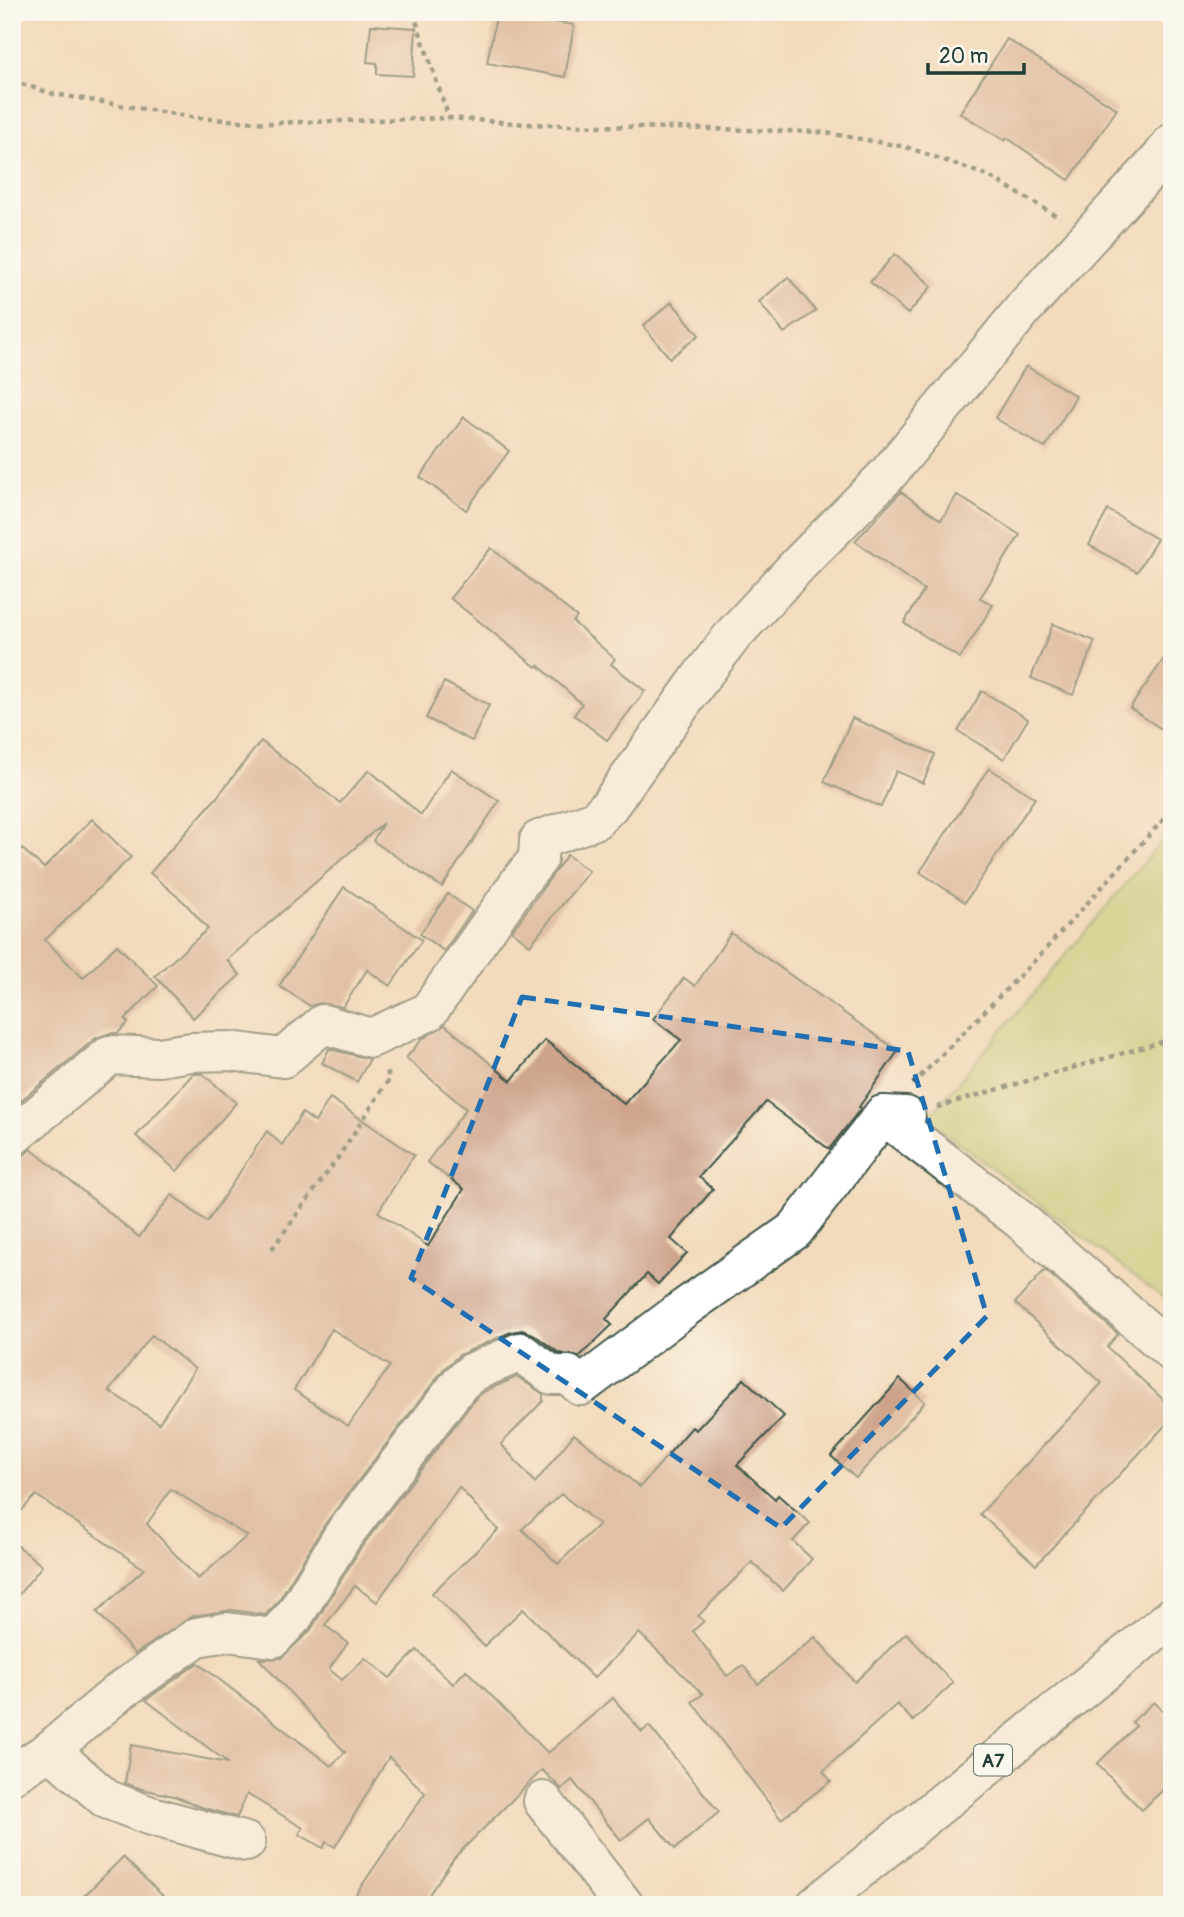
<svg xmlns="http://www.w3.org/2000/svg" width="1184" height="1917" viewBox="0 0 1184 1917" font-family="Pangolin,sans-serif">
<rect width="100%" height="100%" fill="#fbf7ec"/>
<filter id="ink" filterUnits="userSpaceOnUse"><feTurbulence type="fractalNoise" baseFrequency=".0143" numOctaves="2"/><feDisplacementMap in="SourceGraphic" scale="14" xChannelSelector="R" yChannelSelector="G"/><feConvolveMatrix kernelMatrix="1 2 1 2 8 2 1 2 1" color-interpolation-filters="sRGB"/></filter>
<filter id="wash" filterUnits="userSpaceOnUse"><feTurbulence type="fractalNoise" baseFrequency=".00686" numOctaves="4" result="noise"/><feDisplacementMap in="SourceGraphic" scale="28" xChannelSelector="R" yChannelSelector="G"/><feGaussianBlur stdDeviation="1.57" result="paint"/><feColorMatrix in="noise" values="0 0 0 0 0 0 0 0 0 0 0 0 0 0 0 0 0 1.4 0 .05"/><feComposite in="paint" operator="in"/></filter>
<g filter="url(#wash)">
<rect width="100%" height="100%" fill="#f2dbbc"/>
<path fill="#b9cd71" stroke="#6c8552" stroke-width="2" d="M1172 829V1295L1166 1300 927 1119Z"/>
<g id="blocks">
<g fill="#cda38a" fill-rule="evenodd">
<path d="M497 12 574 25 565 77 487 63Z"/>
<path d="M371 25 416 28 413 76 377 74V63L367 62Z"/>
<path d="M1007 39 1117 109 1069 180 1007 138 1005 141 960 113Z"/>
<path d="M895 254 932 286 908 314 870 282Z"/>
<path d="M788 277 816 311 784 333 759 302Z"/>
<path d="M672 302 699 335 670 358 643 326Z"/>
<path d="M1026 366 1076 396 1045 448 995 418Z"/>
<path d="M464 417 509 451 466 510 420 477Z"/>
<path d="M901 492 941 520 957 495 1020 535 980 598 993 605 960 658 904 623 924 590 855 541Z"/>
<path d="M1108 510 1157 539 1137 572 1089 545Z"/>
<path d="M491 548 577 617 573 622 615 659 611 664 645 691 607 740 574 715 582 704 538 665 536 667 450 598Z"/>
<path d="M1053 624 1095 641 1073 695 1031 678Z"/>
<path d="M1172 647V736L1130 708Z"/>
<path d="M444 682 489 705 472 741 426 718Z"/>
<path d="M982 691 1028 719 1004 759 958 731Z"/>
<path d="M852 718 935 754 923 783 896 771 881 807 824 782Z"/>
<path d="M261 741 340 803 369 770 421 815 451 769 499 801 442 887 373 841 383 823 227 960 240 975 193 1018 155 976 208 929 186 904 150 873 217 797Z"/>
<path d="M989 768 1035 798 965 902 920 872Z"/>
<path d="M92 819 131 857 45 940 83 978 117 945 158 986 125 1019 128 1023 118 1033H110L96 1038 12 1108V840L44 868Z"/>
<path d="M567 855 589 871 530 945 512 931Z"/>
<path d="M344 887 422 940 390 986 367 970 343 1007 319 1003 310 1006 279 986Z"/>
<path d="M448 894 472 911 444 951 420 934Z"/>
<path d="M731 933 898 1051 859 1107 861 1108 829 1149 766 1102 699 1177 713 1189 671 1239 687 1253 658 1284 647 1274 606 1319 612 1325 579 1357 559 1353 533 1334 522 1330 511 1332 459 1355 443 1370 325 1524 277 1603 265 1615 232 1610 193 1616 135 1654 97 1612 144 1569 36 1495 12 1521V1158L25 1154 31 1149 139 1237 172 1195 207 1222 267 1131 282 1145 302 1113 315 1122 330 1098 414 1155 378 1212 428 1246 464 1189 427 1162 466 1109 406 1058 422 1039 445 1025 511 1081 545 1040 624 1104 681 1040 653 1019 684 978 695 986ZM332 1329 390 1366 348 1426 294 1390ZM152 1335 195 1369 159 1423 109 1391ZM171 1489 247 1536 198 1579 147 1524Z"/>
<path d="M329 1049 370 1059 357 1082 322 1063Z"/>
<path d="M193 1074H203L236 1103 177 1171 136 1136Z"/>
<path d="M1045 1270 1118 1334 1107 1347 1172 1408V1418L1036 1565 980 1514 1102 1383 1015 1303Z"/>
<path d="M517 1377 543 1394V1401L501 1444 535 1483 574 1434 640 1487 692 1427 696 1430 744 1379 784 1416 737 1465 775 1499 778 1495 810 1523 793 1541 812 1559 783 1591 752 1562 698 1616 704 1621 693 1631 727 1676 743 1665 758 1684 815 1637 855 1682 906 1633 953 1683 913 1721 897 1704 823 1771 831 1781 781 1819 692 1702 703 1694 639 1633 594 1678 523 1609 484 1646 432 1593 498 1530 459 1487 377 1602 355 1586 325 1625 348 1643 329 1669 342 1680 365 1658 390 1678 417 1650 453 1684 466 1670 548 1753 613 1698 642 1732 649 1726 719 1812 675 1849 649 1818 621 1840 572 1780 562 1789 542 1770 454 1858 422 1905H372L356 1894 425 1793 389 1757 335 1847 326 1842 323 1848 299 1834 303 1828 247 1794 237 1817 204 1808 174 1796 142 1789 125 1783 131 1745 228 1763 146 1700 198 1663 331 1766 345 1752 259 1659 281 1658 310 1631 360 1549 476 1398 485 1391ZM561 1494 599 1524 558 1564 522 1529Z"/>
<path d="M900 1379 925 1402 856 1478 831 1456Z"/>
<path d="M12 1541 42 1566 12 1603Z"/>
<path d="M1154 1702 1172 1720V1781L1142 1810 1097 1764 1136 1726 1132 1722Z"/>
<path d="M123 1857 172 1905H75Z"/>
</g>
</g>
</g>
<g filter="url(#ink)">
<use href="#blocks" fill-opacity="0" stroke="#3f5548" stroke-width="2"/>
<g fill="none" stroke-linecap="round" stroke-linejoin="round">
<g stroke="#3f5548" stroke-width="42">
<g id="minor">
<path d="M883 1115 1019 1219 1172 1352"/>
<path d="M12 1137 110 1055 159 1057 191 1052 230 1051 283 1058 323 1024 371 1038 428 1012 521 880 538 859 539 840 595 820 609 806 703 674 734 634 798 565 887 475 1025 307 1161 158 1172 143"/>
<path d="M50 1750 106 1799 148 1815 246 1842"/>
<path d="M12 1775 50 1750 119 1692 197 1637 227 1632 273 1638 294 1616 342 1537 460 1383 473 1372 520 1352 552 1375H568L581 1386 686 1307 795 1230 883 1115 906 1116"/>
<path d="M543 1801 624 1905"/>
</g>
</g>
<g stroke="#3f5548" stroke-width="42">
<path id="highway" d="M816 1905 1172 1617"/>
</g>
<g stroke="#3f5548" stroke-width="4.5" stroke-dasharray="5 5" stroke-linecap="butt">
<path d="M413 12 449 118"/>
<path d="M12 81 54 94 198 118 269 123 449 118 526 124 822 132 906 147 989 176 1060 218"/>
<path d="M913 1084 1042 953 1172 810"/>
<path d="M937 1107 1172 1039"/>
<path d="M272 1249 337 1159 390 1078 386 1070"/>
</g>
<use href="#minor" stroke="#fff" stroke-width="38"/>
<use href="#highway" stroke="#fff" stroke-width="38"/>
</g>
</g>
<path d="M0 0H1184V1917H0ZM522 997 908 1051 987 1316 781 1528 411 1278Z" fill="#f2dbbc" fill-opacity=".55" fill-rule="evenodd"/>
<path fill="none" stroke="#1f6fb2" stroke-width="5" stroke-dasharray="14 9" stroke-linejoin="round" d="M522 997 908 1051 987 1316 781 1528 411 1278Z"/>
<g text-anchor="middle" stroke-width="5" stroke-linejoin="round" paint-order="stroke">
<rect fill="#fbf7ec" stroke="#61756b" stroke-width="2" x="974" y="1744.5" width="38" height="31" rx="5"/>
<g font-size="19" font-weight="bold" fill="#1f3d34">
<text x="993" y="1767">A7</text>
</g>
</g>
<rect width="1184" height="1917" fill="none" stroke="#fbf7ec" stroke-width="42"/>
<path d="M928 63v10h96v-10" fill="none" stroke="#1f3d34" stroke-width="3.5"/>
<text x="939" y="63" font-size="21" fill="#1f3d34" stroke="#fbf7ec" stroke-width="5" paint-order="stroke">20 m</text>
</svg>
